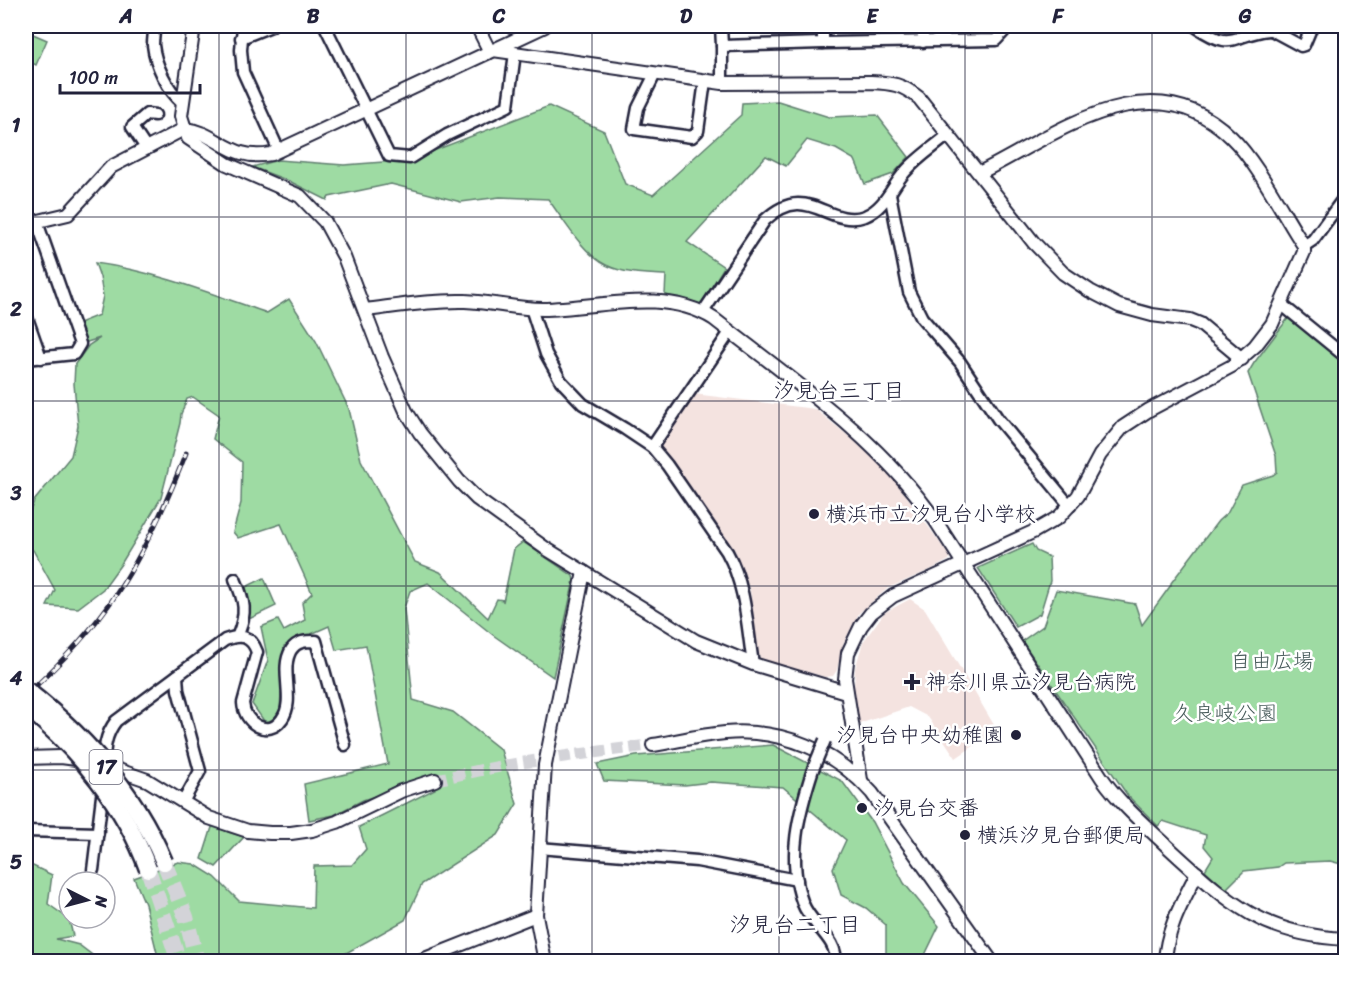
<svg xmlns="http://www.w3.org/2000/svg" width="1371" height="987" viewBox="0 0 1371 987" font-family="Sriracha,'Klee One',sans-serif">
<rect width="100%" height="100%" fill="#fff"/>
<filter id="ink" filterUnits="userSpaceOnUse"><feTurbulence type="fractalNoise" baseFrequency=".0167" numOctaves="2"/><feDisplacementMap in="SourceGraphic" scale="12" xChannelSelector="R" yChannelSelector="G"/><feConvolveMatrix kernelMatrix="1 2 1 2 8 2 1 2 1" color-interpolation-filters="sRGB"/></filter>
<g filter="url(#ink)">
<g fill="#f4e3e0">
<path d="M694 394 815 409 852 439 892 476 950 557 949 560 932 569 888 588 859 613 843 644 837 670 833 676 825 677 761 659 757 651 750 590 735 551 661 447V444Z"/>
<path d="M910 599 925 609 997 730 956 758 928 717 909 707 859 724 854 694 855 669 863 642 884 613Z"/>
</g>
<g fill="#9edba3" stroke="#607e6f" stroke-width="1.5">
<path d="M26 31 47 40 36 65 26 60Z"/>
<path d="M778 101 829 117 877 115 909 157 893 174 865 184 855 160 836 149 807 140 786 166 766 156 687 242 724 267 701 304 665 295 666 275C647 274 624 274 606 265 583 254 563 219 548 199L500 197 461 202 391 184 329 197 327 200 289 181 252 167 278 160 344 165 410 160 549 106 604 131 625 184 653 195 741 115 742 103Z"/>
<path d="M95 263C154 271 210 293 267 313L289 299 316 341 349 409 361 460 415 562 440 572 488 618 497 599 503 600V602L514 549 523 542 573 576 574 580 553 677 493 635 428 583 410 591 404 608 413 700 453 712 501 750 517 804 498 835 422 884 405 920 332 961H159L145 904 134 878 178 862 194 864 215 877 239 901 313 908 314 866 352 865 366 849 359 827 435 789 430 778 363 800 334 815 309 820 304 784 388 764 366 645 336 650 329 626 284 646 280 709 269 728 252 704 268 660 261 627 278 620 284 631 305 620 302 603 312 593 281 524 238 538 233 532 241 503 242 462 213 439 219 415 193 397 187 399 181 414 180 423 161 498 121 564 103 589 78 608 47 606 55 590 33 550 26 547V522L34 501 71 456 78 426 74 384 75 364 89 345 100 338 84 343 79 323 99 315 103 296 100 277Z"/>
<path d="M1289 317 1345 358V865L1330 861 1284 863 1278 867 1244 871 1226 889 1205 870 1213 857 1204 846 1206 835 1163 821 1158 826 1128 796 1022 641 1043 626 1056 590 1135 604 1142 625 1171 585V583L1218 521 1228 512 1242 485 1273 475 1277 472 1276 456 1248 373 1254 363Z"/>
<path d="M1032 544 1036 551 1049 557 1050 581 1040 614 1016 627 978 568Z"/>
<path d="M264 578 276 606 249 619 250 607 246 587Z"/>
<path d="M773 745 842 781 872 822 904 883 939 926 922 961H886V925L866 908 841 895 833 868 846 840 783 787 711 782 685 785 604 781 597 764 636 756Z"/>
<path d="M213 824 228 832 244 837 216 867 202 859Z"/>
<path d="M26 866H33L52 875 48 904 69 919 73 936 56 939 79 945 100 961 26 960V946L28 944 26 943Z"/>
</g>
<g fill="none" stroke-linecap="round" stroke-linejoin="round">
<path stroke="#d3d3d8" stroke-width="12" stroke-dasharray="12 6" stroke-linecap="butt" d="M435 780C507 763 579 754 653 745"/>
<g stroke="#d3d3d8" stroke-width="16" stroke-dasharray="16 8" stroke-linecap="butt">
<path d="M164 862 186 917 197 962"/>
<path d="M148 869 179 962"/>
</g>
<g stroke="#22223b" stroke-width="15">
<g id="minor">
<path d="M155 26C154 32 153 39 153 45 155 64 168 91 182 102"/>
<path d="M243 26 241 50 243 72 279 151"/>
<path d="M325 26 389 156 410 158 447 135 508 106 515 53"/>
<path d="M721 26 722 46 823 43V26"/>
<path d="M923 26V42"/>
<path d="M1195 26C1234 53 1231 34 1269 30"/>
<path d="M1264 26 1301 46 1304 45 1312 26"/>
<path d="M241 38 271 26"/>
<path d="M823 43 996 40 1009 26"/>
<path d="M722 46V83"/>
<path d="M655 74 638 108 634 129 692 137 698 131 705 81"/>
<path d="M146 148 132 127 147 114 155 115"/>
<path d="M890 194 909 292 922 318 960 362 998 419 1070 506"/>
<path d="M1304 246 1313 240 1346 195"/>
<path d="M1281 304 1346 357"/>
<path d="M531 308 546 354 561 381 583 404 625 429 652 447 667 465 727 552C746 586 747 626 753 664"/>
<path d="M703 312 765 220C808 180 827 229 865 216 885 208 892 186 905 172 917 158 934 147 948 135"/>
<path d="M26 315 41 358"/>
<path d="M26 359 74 354 80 344 37 222"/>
<path d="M652 447 730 332"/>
<path d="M235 579C245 602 247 612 238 635"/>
<path d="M177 676 178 690 200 771 183 802"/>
<path d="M104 766C104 749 105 735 116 721L225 640C240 634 251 635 257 652L243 703C244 723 268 739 282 719 296 700 279 670 291 650 297 641 305 641 316 641L345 745"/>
<path d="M813 769C799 812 786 859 803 904 811 925 839 940 835 962"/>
<path d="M26 831 98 833"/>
<path d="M539 848 697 861 797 880"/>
<path d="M93 870 103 788"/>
</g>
</g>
<g stroke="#22223b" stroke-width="16">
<g id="tertiary">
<path d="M194 26 181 116 188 138 227 164 300 196 325 222 344 257 382 357 406 411 420 433 459 481 477 499 545 548 696 641 753 664 846 692"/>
<path d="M477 26 490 52"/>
<path d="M493 50 722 83 871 82C892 83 902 84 919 98L1034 243 1063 273 1090 291 1119 306 1152 315 1190 320 1200 324 1242 359"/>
<path d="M26 224 68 214 111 167 184 129C218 132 230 162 271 154L545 26"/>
<path d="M365 310C398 306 432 300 465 301 492 302 517 309 543 309 600 308 663 287 714 319 793 381 878 437 935 520L1102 778C1121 805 1145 825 1168 847 1227 901 1261 935 1346 939"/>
<path d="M653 745C677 741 701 735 725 733 782 728 835 751 872 793L992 962"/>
<path d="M26 758 61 757 84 760"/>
<path d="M104 765 147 780 209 818 248 831 270 833H291L312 830 337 822 401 791 435 780"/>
<path d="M861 780 845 679 848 653 861 626 871 613 893 596 1033 532 1059 517 1078 496 1100 455 1123 427 1149 410 1232 366 1255 346 1272 324 1304 252V246L1297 235C1279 206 1255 160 1231 137 1151 59 1057 134 979 173"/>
<path d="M417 962 536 915"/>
<path d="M545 962 536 915 545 765 584 572"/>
<path d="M1165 962C1166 930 1183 901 1197 873"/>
</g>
</g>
<use href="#minor" stroke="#fff" stroke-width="10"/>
<use href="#tertiary" stroke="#fff" stroke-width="12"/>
<g stroke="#22223b" stroke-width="5">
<path id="rail" d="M26 695C59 665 92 631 117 593 146 549 167 502 186 453"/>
</g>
<use href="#rail" stroke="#fff" stroke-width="3" stroke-dasharray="9" stroke-linecap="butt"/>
<g stroke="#22223b" stroke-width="15" stroke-linecap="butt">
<path id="minor-bridge" d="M813 769 825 740"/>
</g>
<g stroke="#22223b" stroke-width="21" stroke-linecap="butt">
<g id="primary-bridge">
<path d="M26 690C85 736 135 792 164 862"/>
<path d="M26 706C78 749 125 805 148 869"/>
</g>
</g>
<use href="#minor-bridge" stroke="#fff" stroke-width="10"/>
<use href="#primary-bridge" stroke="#fff" stroke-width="16"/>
</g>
</g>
<path fill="none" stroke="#22223b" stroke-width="1.5" stroke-opacity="0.55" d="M219 26V962M406 26V962M592 26V962M779 26V962M965 26V962M1152 26V962M26 217H1346M26 401H1346M26 586H1346M26 770H1346"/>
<g fill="#22223b" stroke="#fff" stroke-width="2">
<circle cx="814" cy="514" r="6"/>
<path d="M909 673h6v6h6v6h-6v6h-6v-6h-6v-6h6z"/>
<circle cx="1016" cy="735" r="6"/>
<circle cx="862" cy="808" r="6"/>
<circle cx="965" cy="835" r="6"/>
</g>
<g text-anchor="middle" stroke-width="5" stroke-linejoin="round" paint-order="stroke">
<rect fill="#fff" stroke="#646476" stroke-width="1.5" x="89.5" y="750" width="33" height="34" rx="4.5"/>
<g font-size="20" font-weight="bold" fill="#22223b">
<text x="106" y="774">17</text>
</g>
<g font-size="21" fill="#22223b" stroke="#fff" text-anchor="start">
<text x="826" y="521">横浜市立汐見台小学校</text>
<text x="926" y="689">神奈川県立汐見台病院</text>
<text x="1004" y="742" text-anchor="end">汐見台中央幼稚園</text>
<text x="874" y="815">汐見台交番</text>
<text x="977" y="842">横浜汐見台郵便局</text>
</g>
<g font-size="21" fill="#475a5a" stroke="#fff">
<text x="1272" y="668">自由広場</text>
<text x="1225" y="720">久良岐公園</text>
</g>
<g font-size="22" fill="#22223b" stroke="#fff">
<text x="839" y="398">汐見台三丁目</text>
<text x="795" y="932">汐見台二丁目</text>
</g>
</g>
<rect width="1371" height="987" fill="none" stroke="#fff" stroke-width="66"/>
<g transform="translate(87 900) rotate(96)"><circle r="28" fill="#ffffff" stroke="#a7a7b1" stroke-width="1.5"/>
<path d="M0-4.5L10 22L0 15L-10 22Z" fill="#22223b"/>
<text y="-9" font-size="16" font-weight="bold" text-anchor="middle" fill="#22223b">N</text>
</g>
<path d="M60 84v9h140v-9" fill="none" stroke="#22223b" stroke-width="3"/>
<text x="69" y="84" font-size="18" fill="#22223b" stroke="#ffffff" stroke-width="4.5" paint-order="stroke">100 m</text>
<rect x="33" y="33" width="1305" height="921" fill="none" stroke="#22223b" stroke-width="2"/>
<g font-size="20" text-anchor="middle" font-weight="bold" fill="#22223b">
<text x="126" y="23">A</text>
<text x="313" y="23">B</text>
<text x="499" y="23">C</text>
<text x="686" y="23">D</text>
<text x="872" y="23">E</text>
<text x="1058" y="23">F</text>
<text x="1245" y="23">G</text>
<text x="16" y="132">1</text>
<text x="16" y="316">2</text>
<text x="16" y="500">3</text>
<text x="16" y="685">4</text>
<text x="16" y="869">5</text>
</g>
</svg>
